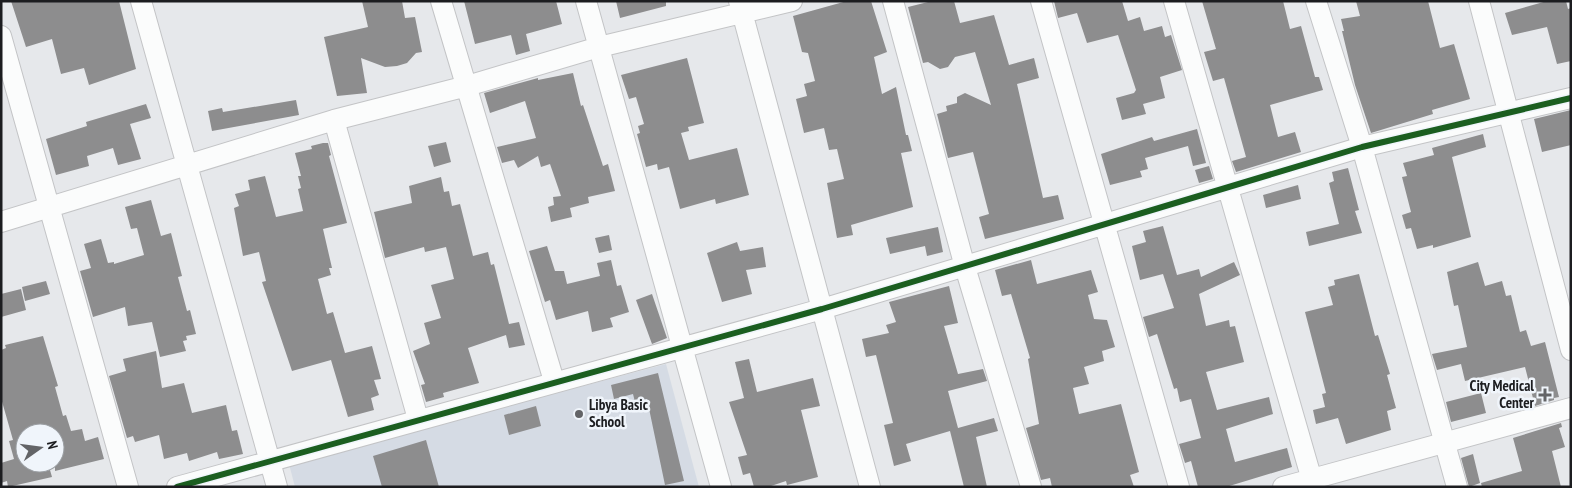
<svg xmlns="http://www.w3.org/2000/svg" width="1572" height="488" font-family="'PT Sans Narrow',sans-serif">
<style>
.built{fill:#d5dbe4}
.building{fill:#8d8d8e}
.lines{fill:none;stroke-linecap:round;stroke-linejoin:round}
.minor-casing{stroke:#c3c4c6;stroke-width:22}
.minor{stroke:#fbfcfc;stroke-width:20}
.cycleway-casing{stroke:#f0f5fb;stroke-width:9}
.cycleway{stroke:#1b5e20;stroke-width:6}
.poi-dot{fill:#636467;stroke:#f0f5fb;stroke-width:2}
.labels{text-anchor:middle;stroke-width:5;stroke-linejoin:round;paint-order:stroke}
.poi-label{font-size:15px;font-weight:bold;fill:#1c1d20;stroke:#f0f5fb;text-anchor:end}
</style>
<rect width="100%" height="100%" fill="#e6e8eb"/>
<path class="built" d="M666 364 699 487H295L289 464Z"/>
<path class="building" d="M11 1H119L136 69 89 85 84 68 61 74 52 39 26 47Z
M362 1H402L405 18 415 17 422 52 416 53 407 63 397 66 385 67 361 58 367 93 337 96 324 37 368 27Z
M464 1H556L562 24 526 34 530 51 516 55 511 35 475 44Z
M616 1H666V6L620 18Z
M847 1H871L887 52 874 57 882 94 896 87 906 135H908L912 151 901 153 913 207 851 225 853 235 837 238 827 183 844 179 837 149 829 150 824 128 804 133 796 99 807 96 804 84 815 81 808 53 802 52 793 16Z
M932 1H954L960 23 994 15 1009 65 1034 58 1039 78 1017 84 1043 198 1058 195 1064 219 985 239 979 217 989 214 973 152 948 158 937 114 947 111 946 106 957 103V97L965 93 991 105 975 52 955 57 948 67 940 69 928 62 923 63 908 7Z
M1054 1H1122L1128 21 1140 17 1144 31 1162 26 1165 37 1171 35 1182 70 1160 77 1165 98 1143 104 1146 114 1122 120 1116 98 1134 93 1136 90 1118 35 1087 43 1077 13 1058 18Z
M1202 1H1283L1290 29 1301 26 1315 77H1319L1323 90 1270 105 1278 137 1295 132 1301 152 1236 172 1232 161 1246 157 1224 78 1213 81 1208 65 1204 52 1216 49Z
M1356 1H1428L1440 48 1454 44 1470 99 1432 110 1433 114 1371 133 1355 85 1342 31H1344L1341 19 1360 16Z
M1547 1H1566L1568 9 1571 8V61L1557 64 1547 27 1512 35 1505 13Z
M687 58 704 123 688 127 689 131 681 133 689 160 737 148 749 195 716 204 715 199 680 209 669 167 658 170 657 164 646 167 637 134 640 133 638 126 644 124 636 97 629 99 621 75Z
M573 73 581 106 583 105 603 166 608 164 615 191 588 197 589 203 570 208 572 217 551 222 548 207 554 205 553 197 561 196 550 164 541 167 538 156 518 168 514 160 502 163 497 147 536 138 525 101 490 113 484 93 538 78V80Z
M296 100 299 115 212 131 208 111 222 108 223 112Z
M146 104 151 118 130 124 141 159 118 165 113 148 87 156 89 166 56 175 46 139 87 126 86 122Z
M1571 110V145L1542 152 1534 119Z
M1197 129 1206 163 1193 166 1188 146 1145 158 1148 169 1140 171 1142 177 1110 185 1101 154 1152 137 1154 141Z
M1483 134 1486 147 1452 157 1471 237 1433 248V245L1417 249 1411 228 1406 229 1402 215 1411 212 1402 177 1407 176 1403 163 1434 155 1432 148Z
M446 142 451 162 434 167 428 146Z
M323 143H328L331 155 329 156 347 223 323 229 332 268H329L331 275 318 279 327 314 333 312 345 353 372 346 381 379 374 380 379 395 371 398 374 410 348 417 331 360 292 371 262 282 266 281 259 252 243 256 234 208 239 206 235 194 250 190 248 180 265 176 276 217 303 211 298 189 301 188 298 176H301L295 153 312 149 311 146Z
M1209 166 1213 179 1199 183 1195 170Z
M1348 168 1359 210 1355 211 1362 233 1309 246 1306 232 1339 224 1329 183 1334 181 1332 172Z
M441 177 444 192 449 191 452 206 460 204 473 256 488 252 491 265 494 264 509 324 519 322 525 345 509 348 506 335 468 348 479 383 443 393 444 397 426 402 421 385 425 384 413 351 430 344 424 323 441 318 431 285 454 279 446 247 425 252 424 247 385 258 374 212 412 203 409 186Z
M1298 185 1301 199 1266 208 1263 195Z
M151 200 161 236 171 233 182 276 178 277 187 311 190 310 196 334 186 336 187 340 183 341 186 351 160 357 152 322 128 326 125 307 93 317 80 271 91 268 84 244 101 239 108 263 114 262V264L144 255 137 228 131 229 125 207Z
M1163 226 1177 275 1199 269 1201 277 1234 262 1240 275 1199 294 1206 326 1229 320 1230 327 1235 326 1244 362 1206 372 1217 410 1269 397 1273 414 1226 429 1235 462 1287 448 1292 467 1226 487H1198L1191 461 1185 463 1179 444 1201 438 1191 399 1180 402 1177 388 1174 389 1157 334 1149 337 1143 317 1174 308 1163 274 1140 280 1132 246 1146 242 1143 231Z
M938 227 943 252 927 256 925 246 890 254 886 238Z
M609 235 612 250 599 253 595 238Z
M737 242 740 251 763 247 766 267 746 270 752 294 722 302 707 253Z
M547 246 555 271H564L567 284 600 276 597 263 611 260 617 286 621 285 629 312 610 318 613 327 592 332 588 311 556 320 550 300 545 302 529 251Z
M1031 260 1037 284 1091 270 1098 292 1088 295 1094 319 1107 320 1115 347 1102 351 1104 361 1084 367 1089 384 1073 388 1079 414 1121 404 1139 472 1130 475 1134 487H1052L1050 478 1041 480 1026 428 1039 424 1028 359 1030 358 1011 294 1002 296 995 270Z
M1478 262 1485 286 1502 281 1506 296 1511 295 1520 332 1526 330 1531 346 1545 342 1559 397 1554 398V400L1535 406 1525 367 1465 381 1461 364 1437 370 1432 354 1467 347 1458 305 1454 306 1447 272Z
M1359 274 1375 336 1378 335 1390 374 1387 375 1396 408 1387 411 1391 430 1346 444 1338 418 1316 424 1313 410 1325 407 1322 394 1326 393 1305 312 1333 305 1328 287 1335 285 1334 280Z
M46 281 50 294 25 301 22 287Z
M949 286 958 323 944 326 958 374 983 369 987 381 948 391 958 428 994 418 998 431 976 437 987 487H964L950 431 906 444 911 461 894 466 884 425 893 423 876 355 866 357 862 339 889 333 886 325 896 322 889 302Z
M21 289 26 310 1 317V294Z
M652 294 667 338 652 344 636 300Z
M43 336 58 386 55 387 63 416 66 415 71 431 82 429 85 441 98 437 104 459 55 471V433H25V463H48L52 477 8 487 7 481 1 483V463L14 459 9 441 13 440 1 398V350L6 348 5 345Z
M156 351 162 388 184 383 192 413 226 405 232 431 237 430 243 454 219 459 217 452 189 461 187 453 164 459 159 435 135 442 133 436 127 438 109 376 126 371 123 359Z
M749 359 757 392 813 378 820 406 801 410 818 477 787 485 786 481 768 487H754L750 473 743 475 738 457 747 455 729 402 744 398 735 362Z
M658 373 684 481 665 485 647 399 635 402 633 394 614 399 611 385Z
M1481 393 1486 413 1451 422 1446 402Z
M536 406 541 426 509 435 504 415Z
M1561 423 1562 427 1559 428 1565 447 1552 451 1561 487H1482L1481 483 1522 471 1513 438Z
M426 440 439 487H382L373 456Z
M1473 454 1480 483 1469 487 1461 458Z"/>
<g class="lines">
<g class="minor-casing">
<path id="minor" d="M141 1 277 487
M441 1 554 381
M586 1 721 487
M739 1 870 487
M893 1 965 267 1031 487
M1041 1 1179 487
M1174 1 1314 487
M1316 1 1362 147 1457 487
M1479 1 1571 350
M1 36 128 487
M334 120 418 419
M1 222 334 120 467 86 599 47 792 1
M177 487 822 309 1362 147 1571 98
M1283 487 1571 408"/>
</g>
<use href="#minor" class="minor"/>
<g class="cycleway-casing">
<path id="cycleway" d="M177 487 822 309 1362 147 1571 98"/>
</g>
<use href="#cycleway" class="cycleway"/>
</g>
<g class="poi-dot">
<path d="M1542.5 387.5h5v5h5v5h-5v5h-5v-5h-5v-5h5z"/>
<circle cx="579" cy="414" r="5"/>
</g>
<g class="labels">
<g class="poi-label">
<text x="1534" y="391">City Medical<tspan x="1534" dy="17">Center</tspan></text>
<text x="589" y="410" text-anchor="start">Libya Basic<tspan x="589" dy="17">School</tspan></text>
</g>
</g>
<rect width="1572" height="488" fill="none" stroke="#1c1d20" stroke-width="5"/>
<g transform="translate(40 448) rotate(76)"><circle r="24" fill="#f0f5fb" stroke="#9b9fa3"/>
<path d="M0-4L9 19L0 12L-9 19Z" fill="#636467"/>
<text y="-8" font-size="14" font-weight="bold" text-anchor="middle" fill="#1c1d20">N</text>
</g>
</svg>
